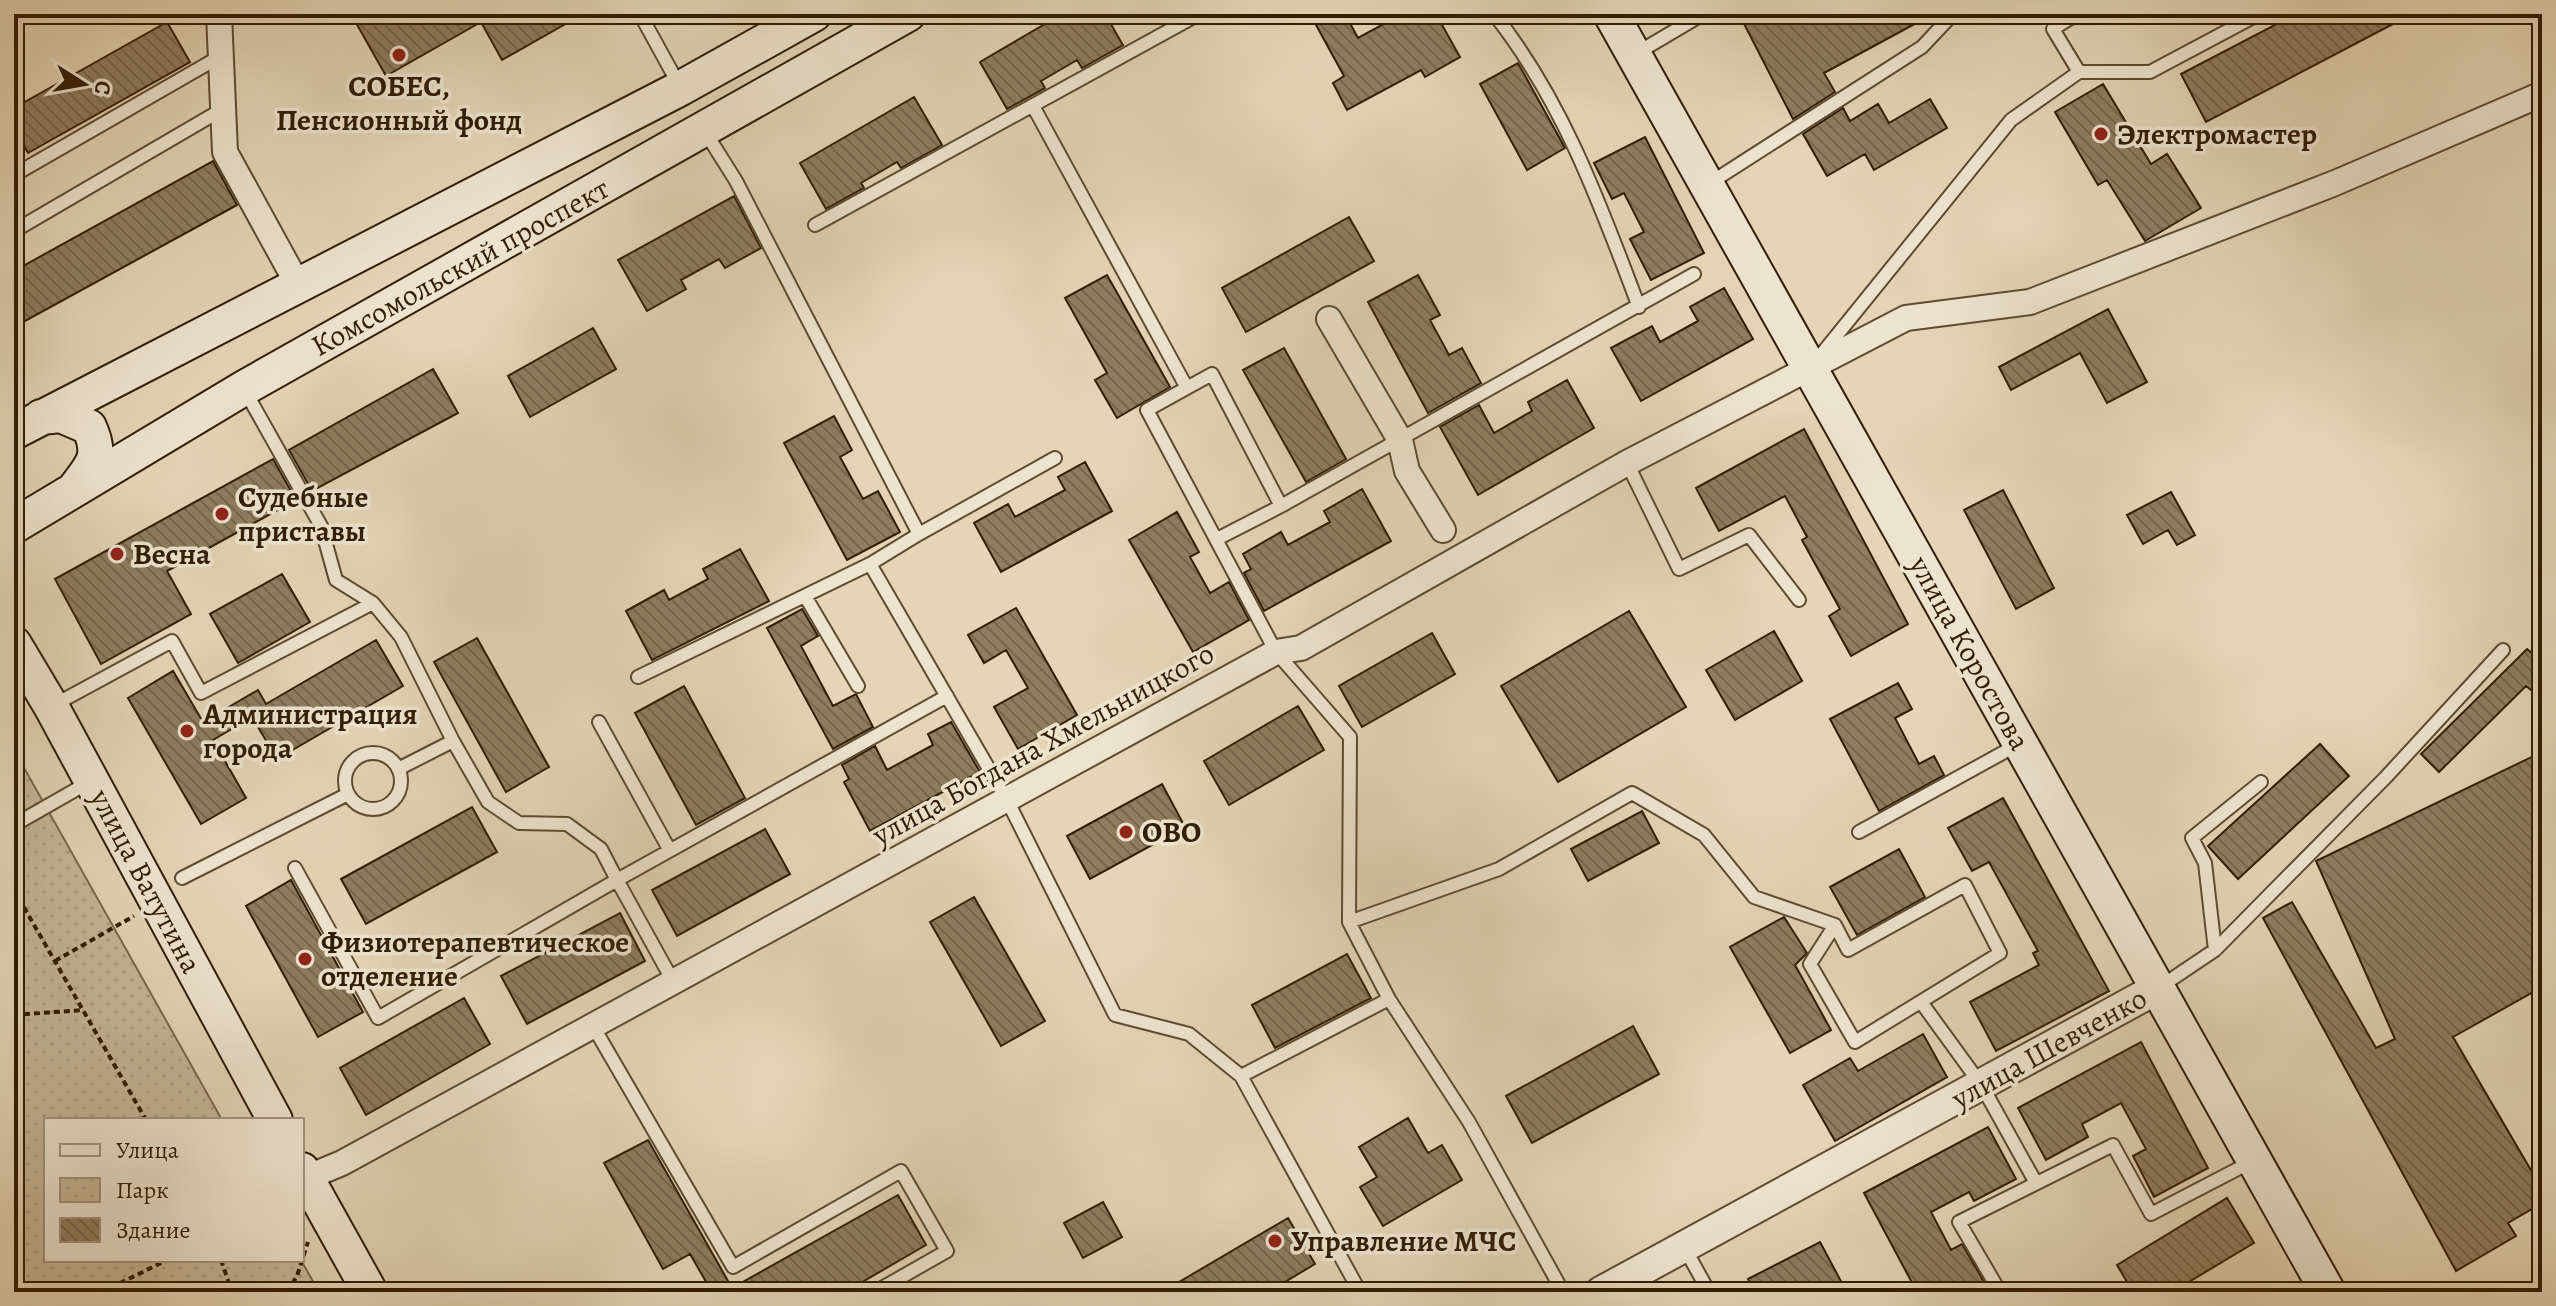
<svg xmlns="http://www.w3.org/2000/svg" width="2556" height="1306" font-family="Alegreya,serif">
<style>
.park{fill:url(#park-dots);stroke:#7b6a4e;stroke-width:2}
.building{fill:url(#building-back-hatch);stroke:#311d03;stroke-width:2}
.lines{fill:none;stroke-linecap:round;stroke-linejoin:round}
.service-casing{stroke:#5e4b30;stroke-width:16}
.minor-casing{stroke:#5e4b30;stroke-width:28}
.tertiary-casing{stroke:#5e4b30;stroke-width:34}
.secondary-casing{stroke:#311d03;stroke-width:38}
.path{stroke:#311d03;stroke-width:4;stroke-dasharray:6 4;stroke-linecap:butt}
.service{stroke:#ede4d0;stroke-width:12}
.minor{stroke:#ede4d0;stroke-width:24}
.tertiary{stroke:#ede4d0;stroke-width:30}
.secondary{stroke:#ede4d0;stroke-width:34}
.poi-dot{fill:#8f2418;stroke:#ede4d0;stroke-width:3}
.labels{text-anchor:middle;stroke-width:7;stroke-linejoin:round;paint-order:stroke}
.poi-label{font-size:30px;font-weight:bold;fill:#311d03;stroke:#ede4d0;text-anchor:start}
.street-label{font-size:30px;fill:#311d03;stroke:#ede4d0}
</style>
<defs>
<pattern id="park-dots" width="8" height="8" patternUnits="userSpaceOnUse" patternTransform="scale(2)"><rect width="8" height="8" fill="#c5b698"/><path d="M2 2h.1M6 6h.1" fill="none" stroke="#aa9c81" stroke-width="1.8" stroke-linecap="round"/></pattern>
<pattern id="building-back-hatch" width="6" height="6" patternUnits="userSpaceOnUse" patternTransform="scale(2)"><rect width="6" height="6" fill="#8e7d60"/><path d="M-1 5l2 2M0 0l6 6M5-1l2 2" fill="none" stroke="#75664d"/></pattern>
</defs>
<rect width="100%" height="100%" fill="#e3d5b6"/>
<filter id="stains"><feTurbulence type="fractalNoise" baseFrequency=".0025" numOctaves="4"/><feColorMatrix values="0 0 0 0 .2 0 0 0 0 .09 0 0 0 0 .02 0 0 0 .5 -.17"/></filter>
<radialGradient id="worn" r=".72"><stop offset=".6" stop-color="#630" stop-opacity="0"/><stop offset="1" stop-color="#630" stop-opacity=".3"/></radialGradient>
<path class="park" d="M14 750 222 1120H46V1260H301L319 1292H14Z"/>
<path class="building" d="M351 14H583L502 60 481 22 386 76Z
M1062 14H1105L1123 45 1082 68 1077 60 1041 81 1045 88 1007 109 980 62Z
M1310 14H1345L1358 38 1402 14H1436L1460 57 1425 77 1421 70 1347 110 1333 83 1344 76Z
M1739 14H1933L1824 73 1835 92 1793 119Z
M2296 14H2412L2206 122 2181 74Z
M167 22 190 62 28 153 14 129V108Z
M1518 63 1565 148 1527 170 1480 84Z
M2103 84 2151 164 2167 154 2201 208 2145 241 2107 180 2098 185 2055 112Z
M914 97 942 145 901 168 897 162 861 183 864 188 826 209 800 163Z
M1930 99 1947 128 1874 170 1865 154 1827 176 1803 134 1843 108 1850 121 1878 104 1889 123Z
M1645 137 1704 253 1651 280 1630 239 1644 232 1624 193 1612 199 1594 163Z
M213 161 237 205 14 327V271Z
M734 196 761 248 725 268 719 259 681 280 686 289 647 311 618 260Z
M1349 217 1374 261 1246 332 1222 288Z
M1107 275 1170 387 1117 418 1095 380 1107 373 1065 298Z
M1418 275 1440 315 1430 320 1449 355 1462 348 1481 383 1428 413 1368 302Z
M1724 288 1753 339 1641 401 1611 348 1652 326 1660 342 1698 321 1690 307Z
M2108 309 2147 382 2107 403 2080 353 2011 390 1999 367Z
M593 328 616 369 530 417 508 376Z
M1284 348 1346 459 1306 482 1243 370Z
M433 369 458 413 312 491 289 450Z
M1567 380 1594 428 1478 495 1440 427 1479 405 1494 433 1532 411 1528 402Z
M834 416 852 450 840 457 863 499 878 491 900 532 847 560 784 443Z
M1804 429 1908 624 1851 656 1829 616 1840 609 1802 540 1807 537 1785 496 1719 531 1696 488Z
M273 459 296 500 167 571 191 614 101 664 55 579Z
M1085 462 1112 511 1001 572 974 523 1008 504 1015 517 1065 490 1058 477Z
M1362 489 1391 541 1264 611 1244 573 1251 569 1243 554 1281 532 1288 545 1330 522 1324 511Z
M2003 490 2054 588 2016 609 1964 510Z
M2171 492 2195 535 2177 545 2168 530 2143 544 2127 515Z
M1177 512 1199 552 1190 557 1210 593 1229 582 1249 620 1193 652 1129 540Z
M740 549 769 601 652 660 626 611 664 590 669 600 708 579 703 569Z
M282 574 310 622 238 663 210 614Z
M1016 608 1077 715 1018 749 994 707 1028 688 1006 650 984 663 968 635Z
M802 609 818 636 801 646 833 706 856 694 873 727 833 749 767 628Z
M1629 611 1686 707 1558 782 1501 686Z
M1774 631 1802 681 1735 720 1706 670Z
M1432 633 1455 674 1362 727 1339 686Z
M477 638 549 767 506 792 434 662Z
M376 640 403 686 277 759 252 717 213 740 246 798 201 824 128 698 173 671 203 722 258 690 266 704Z
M2527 649 2542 661V699L2526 686 2439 772 2421 754Z
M1898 683 1912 709 1895 718 1919 764 1934 756 1944 775 1879 811 1830 719Z
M684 686 745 798 696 825 635 713Z
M1298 706 1324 750 1229 805 1204 761Z
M951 722 980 772 870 831 844 782 849 779 842 765 875 746 887 770 933 745 928 734Z
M2320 744 2349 776 2238 879 2208 846Z
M2542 752V987L2453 1037 2542 1189V1203L2508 1223 2516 1236 2456 1271 2263 918 2292 902 2376 1048 2395 1039 2316 861Z
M1162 784 1185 827 1090 879 1067 836Z
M2003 798 2109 991 1996 1051 1970 1002 2039 965 2033 953 2038 951 1989 862 1972 871 1948 828Z
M472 807 497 852 366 924 341 879Z
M1642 811 1659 843 1588 881 1571 849Z
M765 829 790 874 677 936 652 890Z
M1899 849 1925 897 1857 935 1830 887Z
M291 880 363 1012 318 1037 246 906Z
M974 897 1045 1021 1001 1046 930 922Z
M620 913 645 961 527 1024 501 976Z
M1784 917 1807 953 1795 965 1831 1030 1790 1053 1730 947Z
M1347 954 1371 998 1275 1048 1252 1005Z
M464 998 490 1044 366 1115 340 1068Z
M1633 1026 1659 1074 1532 1143 1506 1096Z
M1923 1034 1947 1077 1835 1141 1803 1085 1850 1058 1858 1071Z
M2141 1042 2208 1168 2154 1197 2133 1156 2146 1149 2121 1103 2082 1124 2088 1137 2046 1160 2018 1108Z
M1408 1118 1428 1153 1442 1145 1462 1180 1383 1226 1360 1187 1377 1177 1359 1147Z
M1988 1127 2016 1179 1974 1201 1969 1192 1931 1212 1951 1250 1962 1244 1990 1292H1917L1864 1193Z
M648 1140 732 1288 898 1195 926 1245 845 1292H712L690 1254 663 1269 604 1163Z
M2227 1198 2254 1243 2172 1292H2133L2117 1265Z
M1103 1202 1122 1237 1083 1258 1064 1223Z
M1288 1218 1315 1264 1268 1292H1162Z
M1820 1242 1843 1285 1830 1292H1755L1748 1279Z"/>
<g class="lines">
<g class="service-casing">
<path id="service" d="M640 14 679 85
M1494 14C1563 101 1600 204 1639 307
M1637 53 1703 14
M2079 72H2150L2259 14
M1033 106 1187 388
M704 130 736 181 919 534 870 564 1007 800 1115 1015 1189 1034 1241 1076 1360 1292
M14 175 221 56
M1710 183 1922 47 1953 14
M815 225 1199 14
M14 231 223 109
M1820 356 2011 120 2079 72 2053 29 2077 14
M244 389 321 526 336 580 373 603
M1627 463 1679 569 1749 535 1799 600
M919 534 1055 458
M1217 539 1281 506
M805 596 858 686
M638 677 870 564
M54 705 172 641 201 693 373 603 401 637 453 741 488 802 519 823 567 824 601 849 617 880 947 696
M599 722 669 849
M345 781a28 28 0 1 1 56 0a28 28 0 1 1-56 0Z
M398 769 453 741
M14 825 91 781
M1859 832 2017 745
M295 868 378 1018 617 880 674 983
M182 878 348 794
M1349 922 1499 869 1632 793 1704 835 1754 897 1835 925 1848 950 1965 885 2000 953 1855 1042 1810 964 1835 925
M2215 950 2205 863 2192 838 2261 782
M2160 987 2215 950 2386 777 2503 650
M1921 1002 1982 1086 2036 1183
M593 1026 733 1267 901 1171 947 1251 875 1292
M1241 1076 1389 999
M1684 1247 1709 1292
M1563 1292 1469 1122 1389 999 1349 922 1350 737 1276 652 1147 410 1212 374 1281 506 1694 274
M2000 1292 1959 1222 2113 1145 2151 1214 2251 1162"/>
</g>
<g class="minor-casing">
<path id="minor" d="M219 14 225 152 297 283
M1329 319 1400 440 1407 471 1443 530
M306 1178 342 1163 1276 652 1301 648 1627 463 1906 318 2030 302 2335 183 2542 94"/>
</g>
<g class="tertiary-casing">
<path id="tertiary" d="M1601 1292 2158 988"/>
</g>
<g class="secondary-casing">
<path id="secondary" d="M1611 14 2328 1292
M41 417 61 415 89 427C102 455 94 464 76 487
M14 432 681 88 814 14
M14 526 244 388 908 14
M14 644 51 706 275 1120
M302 1170 370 1292"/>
</g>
<path class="path" d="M14 890 146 1120
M55 961 134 916
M14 1015 83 1010
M221 1260 232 1292
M102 1292 167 1260
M287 1292 297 1276 308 1242"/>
<use href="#service" class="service"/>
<use href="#minor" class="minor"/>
<use href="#tertiary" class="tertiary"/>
<use href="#secondary" class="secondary"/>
</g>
<g class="poi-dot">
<circle cx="399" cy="55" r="8"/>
<circle cx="2101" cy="134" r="8"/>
<circle cx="222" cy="514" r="8"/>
<circle cx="117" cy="554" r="8"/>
<circle cx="187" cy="731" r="8"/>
<circle cx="1126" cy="832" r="8"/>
<circle cx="305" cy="959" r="8"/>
<circle cx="1275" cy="1241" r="8"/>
</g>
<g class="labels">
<g class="poi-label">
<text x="399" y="96" text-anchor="middle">СОБЕС,<tspan x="399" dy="34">Пенсионный фонд</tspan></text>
<text x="2117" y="144">Электромастер</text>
<text x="238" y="507">Судебные<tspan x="238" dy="34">приставы</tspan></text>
<text x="133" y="564">Весна</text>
<text x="203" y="724">Администрация<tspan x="203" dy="34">города</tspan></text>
<text x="1142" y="842">ОВО</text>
<text x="321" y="952">Физиотерапевтическое<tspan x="321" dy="34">отделение</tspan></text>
<text x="1291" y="1251">Управление МЧС</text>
</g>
<g class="street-label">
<text transform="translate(460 267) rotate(-29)" y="10">Комсомольский проспект</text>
<text transform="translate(1970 653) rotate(61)" y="10">улица Коростова</text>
<text transform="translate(1043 744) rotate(-29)" y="10">улица Богдана Хмельницкого</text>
<text transform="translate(146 881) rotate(62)" y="10">улица Ватутина</text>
<text transform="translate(2049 1048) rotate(-29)" y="10">улица Шевченко</text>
</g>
</g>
<rect width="2556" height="1306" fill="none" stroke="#e3d5b6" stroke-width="48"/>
<rect x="16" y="16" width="2524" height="1274" fill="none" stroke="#311d03" stroke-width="4"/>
<rect x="24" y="24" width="2508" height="1258" fill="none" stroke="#311d03" stroke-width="2"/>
<rect x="44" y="1118" width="260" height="144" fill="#ede4d0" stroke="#a2947e" stroke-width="2"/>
<rect x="60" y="1144" width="40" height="12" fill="#ede4d0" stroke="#a2947e" stroke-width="2"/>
<text x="116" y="1158" font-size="24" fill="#311d03">Улица</text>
<rect x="60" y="1178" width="40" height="24" fill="url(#park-dots)" stroke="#a2947e" stroke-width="2"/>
<text x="116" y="1198" font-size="24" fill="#311d03">Парк</text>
<rect x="60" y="1218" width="40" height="24" fill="url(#building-back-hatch)" stroke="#a2947e" stroke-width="2"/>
<text x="116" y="1238" font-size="24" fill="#311d03">Здание</text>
<g transform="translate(84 84) rotate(101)" stroke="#ede4d0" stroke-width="6" paint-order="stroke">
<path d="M0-6L14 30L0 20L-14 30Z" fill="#311d03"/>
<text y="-12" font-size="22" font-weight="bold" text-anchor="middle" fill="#311d03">С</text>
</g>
<rect width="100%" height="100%" filter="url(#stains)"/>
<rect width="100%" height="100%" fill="url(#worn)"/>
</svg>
